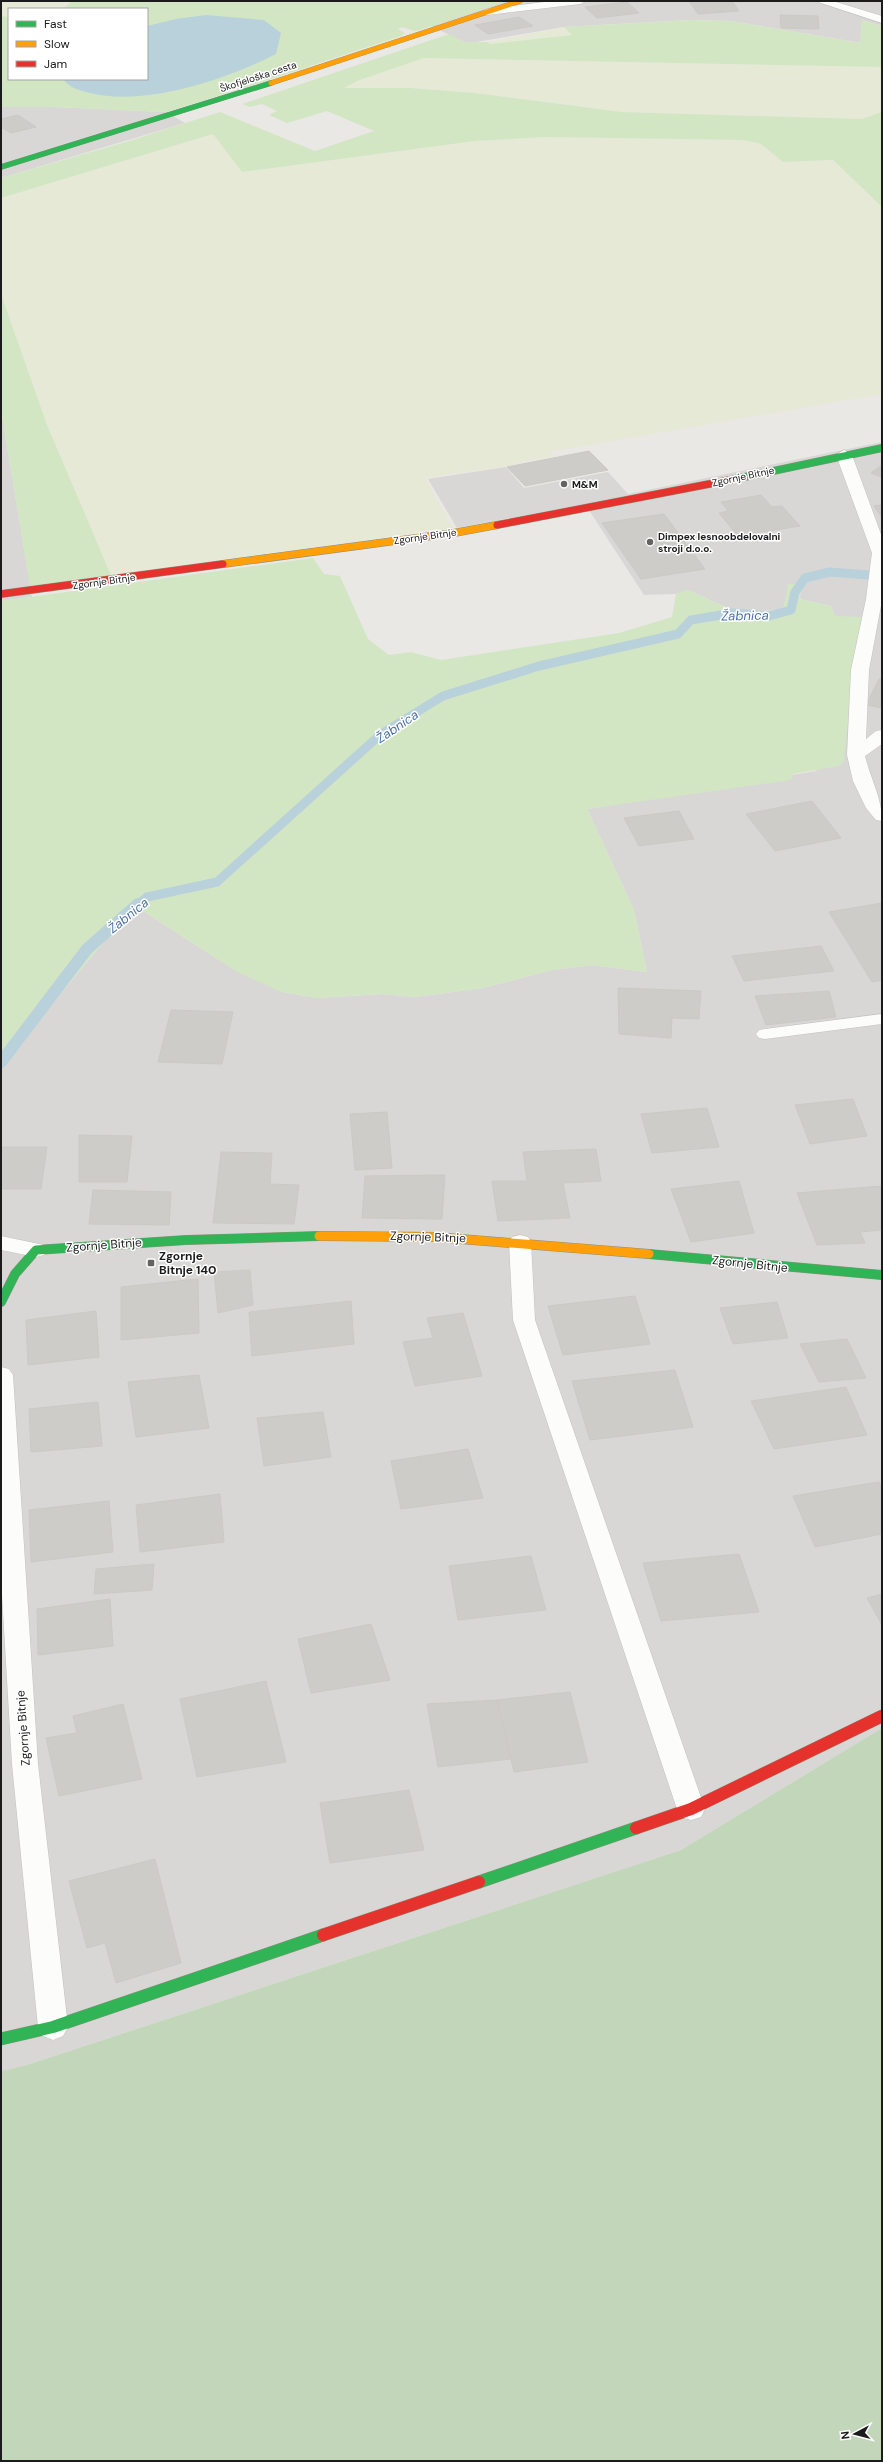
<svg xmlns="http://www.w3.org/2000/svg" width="883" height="2462" font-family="'DM Sans',sans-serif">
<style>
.residential{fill:#d8d7d5}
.farmland{fill:#e7e9d7}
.grass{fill:#d3e6c4}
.forest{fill:#c2d7ba}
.water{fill:#b8d1db}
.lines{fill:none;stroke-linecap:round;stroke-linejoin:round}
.stream-far1{stroke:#b8d1db;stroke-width:9}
.stream{stroke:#b8d1db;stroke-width:12}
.building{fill:#ceccc9;stroke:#ccc9c5}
.lane-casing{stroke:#c2c2c0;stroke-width:1}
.street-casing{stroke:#c2c2c0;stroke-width:1}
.fast-far3-casing{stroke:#8e917d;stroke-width:5.5}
.fast-far2-casing{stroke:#8e917d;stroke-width:8}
.fast-far1-casing{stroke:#8e917d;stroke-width:10}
.fast-casing{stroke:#8e917d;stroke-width:13}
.slow-far2-casing{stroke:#8e917d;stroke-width:5.5}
.slow-far1-casing{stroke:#8e917d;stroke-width:8}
.slow-casing{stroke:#8e917d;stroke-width:10}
.jam-far1-casing{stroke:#8e917d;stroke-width:8}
.jam-casing{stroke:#8e917d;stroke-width:13}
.lane{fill:#fcfcfb;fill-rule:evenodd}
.street{fill:#fcfcfb;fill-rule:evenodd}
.fast-far3{stroke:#30b455;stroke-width:5}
.fast-far2{stroke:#30b455;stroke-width:7}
.fast-far1{stroke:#30b455;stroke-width:9}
.fast{stroke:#30b455;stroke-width:12}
.slow-far2{stroke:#ff9f0a;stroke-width:5}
.slow-far1{stroke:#ff9f0a;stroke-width:7}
.slow{stroke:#ff9f0a;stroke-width:9}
.jam-far1{stroke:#e5322d;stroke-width:7}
.jam{stroke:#e5322d;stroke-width:12}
.poi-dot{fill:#636361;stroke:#fff;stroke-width:1.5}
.labels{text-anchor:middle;stroke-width:3;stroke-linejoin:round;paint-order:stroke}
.far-street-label{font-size:10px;fill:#1b1b1b;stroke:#fff}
.far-poi-label{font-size:10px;font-weight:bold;fill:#1b1b1b;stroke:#fff;text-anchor:start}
.street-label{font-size:12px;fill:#1b1b1b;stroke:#fff}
.poi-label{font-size:12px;font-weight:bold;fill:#1b1b1b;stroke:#fff;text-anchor:start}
.water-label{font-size:13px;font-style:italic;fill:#4e72a3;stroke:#fff}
</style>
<rect width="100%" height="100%" fill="#e9e8e4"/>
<path class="residential" d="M506 1H882V26L862 20 861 43 731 21 690 20 564 27 476 42H464L431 26Z
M1 107H54L166 112 185 123 1 178Z
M1 410 32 597 1 601Z
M882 442V1728L681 1850 27 2065 1 2071V1065L107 938 115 935 139 908 197 946 282 992 317 998 383 994 415 997 483 988 552 970 592 965 647 972 634 910 587 809 816 771 835 616 831 606 800 599 801 584H789L783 610 737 612 688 590 676 594 644 595 585 504 457 528 428 479 506 467 524 488 608 472 628 494Z"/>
<path class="farmland" d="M1 1H72L73 2 63 9H9V17L1 16Z
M563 27 573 35 490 44 488 42Z
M424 58 882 67V112L862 119 622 112 475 93 411 88H343L357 81Z
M213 134 242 172 475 141 546 137 744 140 761 144 783 162 833 160 882 207V394L550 452 554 456 514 463 515 465 425 478 453 528 111 575 47 425 1 294V198Z"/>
<path class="grass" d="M72 1H506L420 30 414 31 402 27 398 29 405 33 401 36 244 88 237 87 225 90 228 93 166 112 54 107H1V16L9 17V79H147V9H63Z
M690 20 731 21 860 43 862 20 882 26V67L424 58 357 81 344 88H411L475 93 622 112 862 119 882 112V207L833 160 783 162 761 144 744 140 546 137 475 141 242 172 213 134 1 198V178L129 141 220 112 315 151 374 131 327 111 287 123 269 115 277 111 262 104 250 107 242 104 449 34 464 42H488L490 44 572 35 564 27Z
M1 294 47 425 111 575 30 586 1 410Z
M313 558 324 574 340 576 368 639 389 655 411 652 441 660 619 633 672 617 676 594 688 590 737 612 783 610 788 584H801L800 599 831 606 835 616 861 617 853 668 844 761 839 766 793 774 791 780 587 809 634 910 647 972 592 965 552 970 483 988 415 997 383 994 317 998 282 992 237 972 139 908 115 935 107 938 1 1065V601Z"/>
<path class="forest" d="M882 1728V2461H1V2071L27 2065 681 1850Z"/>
<path class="water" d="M206 15 264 20 281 33 276 54C225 80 142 108 86 92 76 89 70 88 63 79H147V26L176 19Z"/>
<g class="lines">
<path class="stream-far1" d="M137 905 147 897 217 882 381 734 443 696 539 666 678 634 691 620 733 613 769 616 791 610 795 592 805 578 830 572 882 576"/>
<path class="stream" d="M1 1062 87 949 138 904"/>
</g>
<path class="building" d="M689 1H732L739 11 698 14Z
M627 2 639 13 597 18 585 7Z
M780 15 818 16 819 29 781 28Z
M519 17 533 26 488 34 475 25Z
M18 115 36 127 11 133 1 127V119Z
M589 451 608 470 525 486 507 467Z
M882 465V477L871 473Z
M761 495 772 507 782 506 800 526 738 536 719 513 728 511 721 502Z
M882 505V518L874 506Z
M664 514 705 569 641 579 602 523Z
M879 679H882V708L866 705Z
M812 801 841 838 775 851 746 814Z
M679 811 694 839 639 846 624 818Z
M882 903V980L872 982 829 912Z
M821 946 834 971 744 981 732 956Z
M618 988 701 991 699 1019 672 1018 671 1038 619 1034Z
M829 991 836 1017 766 1025 755 996Z
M171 1010 233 1012 222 1064 158 1062Z
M853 1099 867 1136 810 1144 795 1105Z
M707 1108 719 1147 652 1153 641 1114Z
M387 1112 392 1168 355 1170 350 1114Z
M79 1135 132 1136 127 1182H79Z
M1 1147H47L41 1189H1Z
M596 1149 601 1181 563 1183 570 1218 498 1221 492 1181H527L523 1152Z
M221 1152 272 1153 270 1184 299 1185 294 1224 213 1223Z
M445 1175 442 1219 362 1218 365 1176Z
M739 1181 754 1233 691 1242 671 1189Z
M882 1186V1230L860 1232 865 1243 817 1245 797 1193Z
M93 1190 171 1192 169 1225 89 1224Z
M250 1270 253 1305 218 1313 214 1272Z
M198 1279 199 1333 121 1340V1287Z
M635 1296 650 1344 563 1355 548 1306Z
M351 1301 354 1344 252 1356 249 1312Z
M777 1302 788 1338 733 1344 720 1308Z
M96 1311 99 1357 28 1365 26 1320Z
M463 1313 482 1376 415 1386 403 1342 433 1338 427 1318Z
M847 1339 866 1378 819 1382 800 1344Z
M675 1370 693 1427 590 1440 572 1381Z
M199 1375 209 1428 136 1437 128 1382Z
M846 1387 867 1435 774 1449 751 1401Z
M98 1402 102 1446 31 1452 29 1409Z
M323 1412 331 1457 264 1466 257 1418Z
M468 1449 483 1498 401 1509 391 1461Z
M879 1482 882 1489V1534L815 1547 793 1496Z
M220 1494 224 1542 140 1552 136 1505Z
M109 1501 113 1552 31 1562 29 1510Z
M739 1554 759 1612 661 1621 643 1563Z
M531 1556 546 1610 458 1620 449 1566Z
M154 1564 152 1590 94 1594 96 1569Z
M882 1594V1625L867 1598Z
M110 1599 113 1646 38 1655 37 1609Z
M371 1624 390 1680 311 1693 298 1639Z
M266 1681 286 1762 197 1777 180 1699Z
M570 1692 588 1762 514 1772 497 1700Z
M497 1700 511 1759 438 1767 427 1704Z
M123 1704 142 1779 59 1796 46 1738 77 1733 73 1716Z
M409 1790 424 1850 330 1863 320 1803Z
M155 1859 181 1963 116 1983 105 1943 87 1948 69 1881Z"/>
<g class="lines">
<g class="lane-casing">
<path id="lane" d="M882 1014V1024L765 1039 759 1038 756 1034 759 1030 765 1029Z"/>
</g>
<g class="street-casing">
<path id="street" d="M552 1H586L580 4 487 15 481 12 487 9Z
M815 1H833L882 16V23Z
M844 450 852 455 882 537V600L869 670 866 739 876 731 882 730V744L865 756C871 780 882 798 882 821L876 820 866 808 853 781 847 755 851 670 866 599 872 553 836 455Z
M520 1235 528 1237 531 1242 535 1320 705 1809 701 1817 691 1820 681 1817 677 1809 513 1320 509 1242 512 1237Z
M1 1236 44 1245 47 1250 44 1255 36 1257 1 1250Z
M1 1367 9 1369 13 1375 38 1764 68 2027 63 2036 53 2040 43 2036 38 2027 12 1764 1 1578Z"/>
</g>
<g class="fast-far3-casing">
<path id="fast-far3" d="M1 167 271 83"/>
</g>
<g class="fast-far2-casing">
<path id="fast-far2" d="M735 479 882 448"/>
</g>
<g class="fast-far1-casing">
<path id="fast-far1" d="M649 1254 882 1275
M1 1302 15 1274 36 1250 186 1240 319 1236"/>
</g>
<g class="fast-casing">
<path id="fast" d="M479 1882 636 1828
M1 2039 53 2027 323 1935"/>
</g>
<g class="slow-far2-casing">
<path id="slow-far2" d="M271 83 520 1"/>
</g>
<g class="slow-far1-casing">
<path id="slow-far1" d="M223 564 454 533 497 525"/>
</g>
<g class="slow-casing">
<path id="slow" d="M319 1236 436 1237 649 1254"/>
</g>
<g class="jam-far1-casing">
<path id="jam-far1" d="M497 525 735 479
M1 594 223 564"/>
</g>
<g class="jam-casing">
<path id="jam" d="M636 1828 691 1809 882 1716
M323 1935 479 1882"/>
</g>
<use href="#lane" class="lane"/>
<use href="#street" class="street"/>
<use href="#fast-far3" class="fast-far3"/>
<use href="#fast-far2" class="fast-far2"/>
<use href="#fast-far1" class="fast-far1"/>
<use href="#fast" class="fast"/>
<use href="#slow-far2" class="slow-far2"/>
<use href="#slow-far1" class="slow-far1"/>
<use href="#slow" class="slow"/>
<use href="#jam-far1" class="jam-far1"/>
<use href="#jam" class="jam"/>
</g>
<g class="poi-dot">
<circle cx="564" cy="484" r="4"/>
<circle cx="650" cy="542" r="4"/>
<rect x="147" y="1259" width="8" height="8" rx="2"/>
</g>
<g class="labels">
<g class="far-street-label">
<text transform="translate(258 76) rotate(-18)" y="4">Škofjeloška cesta</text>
<text transform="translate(743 476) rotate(-12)" y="4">Zgornje Bitnje</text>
<text transform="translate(425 536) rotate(-8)" y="4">Zgornje Bitnje</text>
<text transform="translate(104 581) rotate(-8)" y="4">Zgornje Bitnje</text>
</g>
<g class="far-poi-label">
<text x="572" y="488">M&amp;M</text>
<text x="658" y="540">Dimpex lesnoobdelovalni<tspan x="658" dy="12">stroji d.o.o.</tspan></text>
</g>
<g class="street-label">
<text transform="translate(428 1237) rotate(2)" y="4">Zgornje Bitnje</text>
<text transform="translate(104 1245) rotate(-4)" y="4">Zgornje Bitnje</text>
<text transform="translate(750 1264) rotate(6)" y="4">Zgornje Bitnje</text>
<text transform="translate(23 1728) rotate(-94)" y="4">Zgornje Bitnje</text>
</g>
<g class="poi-label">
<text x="159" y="1260">Zgornje<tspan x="159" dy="14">Bitnje 140</tspan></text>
</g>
<g class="water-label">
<text transform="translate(745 615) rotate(-1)" y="5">Žabnica</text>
<text transform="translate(397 726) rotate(-34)" y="5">Žabnica</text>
<text transform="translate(128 915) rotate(-39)" y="5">Žabnica</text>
</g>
</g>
<rect width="883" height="2462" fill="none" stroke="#1b1b1b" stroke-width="4"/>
<rect x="8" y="8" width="140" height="72" fill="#ffffff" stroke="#a4a4a4"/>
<rect x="16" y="21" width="20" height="6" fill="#30b455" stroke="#a4a4a4"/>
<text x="44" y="28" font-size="12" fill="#1b1b1b">Fast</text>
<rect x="16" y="41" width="20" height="6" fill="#ff9f0a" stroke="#a4a4a4"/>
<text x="44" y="48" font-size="12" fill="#1b1b1b">Slow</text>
<rect x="16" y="61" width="20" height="6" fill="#e5322d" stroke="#a4a4a4"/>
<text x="44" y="68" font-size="12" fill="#1b1b1b">Jam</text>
<g transform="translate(855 2434) rotate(263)" stroke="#ffffff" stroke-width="3" paint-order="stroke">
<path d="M0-3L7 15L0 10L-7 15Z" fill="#1b1b1b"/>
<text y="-6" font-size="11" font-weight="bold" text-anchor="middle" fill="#1b1b1b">N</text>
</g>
</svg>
